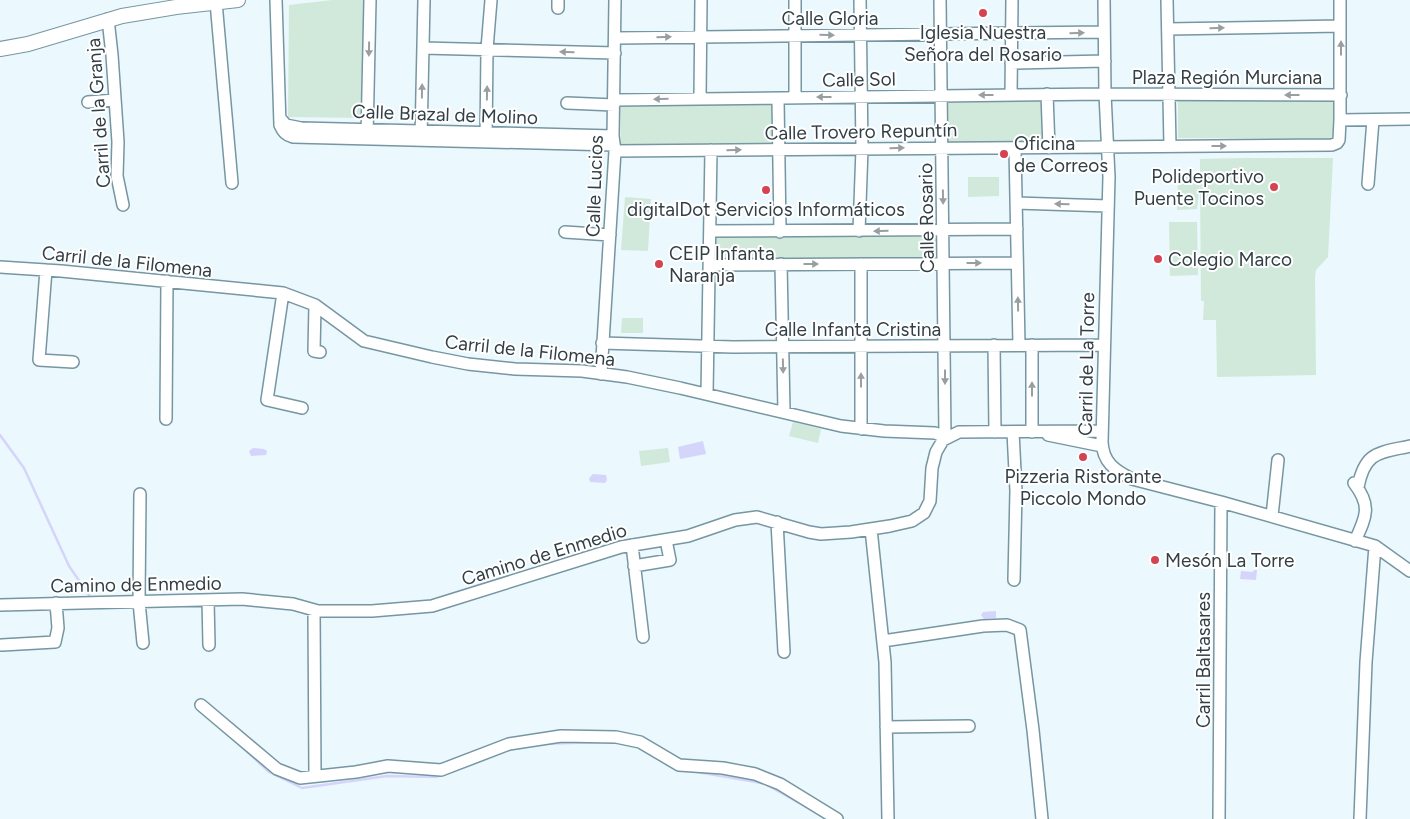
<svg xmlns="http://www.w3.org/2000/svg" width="1410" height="819" font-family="Figtree,sans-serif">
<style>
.green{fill:#d1e9db}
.water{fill:#d5d5fb}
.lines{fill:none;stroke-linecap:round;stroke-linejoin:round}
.stream{stroke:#d5d5fb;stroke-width:2.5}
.minor-casing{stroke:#7696a2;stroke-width:14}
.major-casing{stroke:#7696a2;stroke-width:16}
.minor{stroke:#fff;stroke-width:11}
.major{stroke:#fff;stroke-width:14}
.oneway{fill:#989fa2}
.poi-dot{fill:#d34351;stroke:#fff;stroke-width:2}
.labels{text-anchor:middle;stroke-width:4;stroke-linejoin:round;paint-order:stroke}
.street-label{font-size:19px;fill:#323f45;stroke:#fff}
.poi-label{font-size:19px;fill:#323f45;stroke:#fff;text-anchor:start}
</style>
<rect width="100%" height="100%" fill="#ebf8fd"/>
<path class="green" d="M332 0H365L360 118 288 117 289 5Z
M1039 101 1043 103V140L1041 141 947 143 946 104 948 103Z
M1178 101H1333V139L1178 138Z
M776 104 777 146H621L620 106Z
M1241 158H1333L1328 257 1316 270 1315 277 1316 375 1217 377 1216 320H1203L1204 301H1201L1200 185 1197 209 1177 210 1178 174H1200V159Z
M968 177H999V196L968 197Z
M625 197 651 199 648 251 621 250Z
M1169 222H1197L1198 275 1170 276Z
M939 234V259L713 260 714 237Z
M622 318H643V333H621Z
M793 422 821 429 818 443 789 436Z
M668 448 670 462 641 466 639 451Z"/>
<path class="water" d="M703 441 706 454 680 459 678 447Z
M253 448 264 449 267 451 266 455 251 456 249 451Z
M593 474 606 475 607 480 605 483 590 482 589 478Z
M1254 570H1257L1256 580 1240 579 1241 571 1253 572Z
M996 611V618L984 619 981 615 983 612Z"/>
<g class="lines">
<path class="stream" d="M0 435 24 468 69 566 91 598
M543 744 600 742
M240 745 269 772 302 788 387 776 436 777 443 774
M691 771 762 783
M767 785 817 813"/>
<g class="minor-casing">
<path id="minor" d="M276 0 280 125C283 132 286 135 293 137L614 145
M795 0V98
M940 0 945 436
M1104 0 1105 94 1109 177 1102 442C1103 462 1114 470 1132 479L1221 502 1375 546 1410 571
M1167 0 1170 146
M216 2 232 183
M558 8V0
M108 19 112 55 118 142 117 176 123 205
M1168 29 1340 26
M616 38 1104 32
M423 48 615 53
M1011 63 1105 61
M1047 94 1049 148
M1011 95 1012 0
M700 98 701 0
M778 99 780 232
M614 100 1105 94 1341 95
M88 102 115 100
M567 103 614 105
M280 118 286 125 301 128 613 136
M1340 120 1410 119
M367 136 370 0
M421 138 424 0
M486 140 487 49 491 0
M1015 148 1019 345
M615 151 1332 145 1337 143 1339 140 1340 120V0
M1368 184 1373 120
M1016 203 1108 206
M710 231 1017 229
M859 231 862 149 860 0
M565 232 610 235
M781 264 784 411
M710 265 1017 263
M0 267 61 271 283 293 315 305 364 341 432 357 468 364 515 369 582 371 627 377 680 388 841 426 884 431 935 433 946 437
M46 270 39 360 73 362
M283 293 267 400 302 408
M315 305 314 351 320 352
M602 343 733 347 1103 345
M994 345 995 432
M601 374 615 151 613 136 615 0
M707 394 711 150
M166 419 167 281
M861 429V264
M1013 432 1016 491 1014 580
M1032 432V345
M1048 435 1102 446
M1354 483C1372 506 1366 517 1355 541
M1358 487C1365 451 1379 453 1410 446
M140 494 139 602 143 643
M1272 516 1278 460
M777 522 784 652
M871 529 885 662 888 819
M632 545 643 637
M634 566 670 560 666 540
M208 600 209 645
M0 605 242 599 293 604 318 611H372L432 606 621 547 688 536 735 520 757 517 809 532 821 534 851 532 890 526 912 521 924 513 930 501 932 468 936 452 943 440 959 432 1102 431
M314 610 315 776
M883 641 983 626 1007 625 1020 630 1033 730 1042 819
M2 645 55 642 58 628 56 603
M201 705 277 769 300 778 356 772 388 766 441 770 509 744 561 736 616 737 640 742 679 765 723 768 755 774 780 784 837 819
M886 727 969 726
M1219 819 1221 502
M1360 819 1366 662 1375 546"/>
</g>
<g class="major-casing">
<path id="major" d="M0 49 28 44 122 16 176 7 238 0"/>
</g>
<use href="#minor" class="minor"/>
<use href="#major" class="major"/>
</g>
<defs><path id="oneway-solid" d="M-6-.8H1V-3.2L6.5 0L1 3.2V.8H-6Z" transform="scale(1.25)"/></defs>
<g class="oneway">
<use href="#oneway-solid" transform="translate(1217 28) rotate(-1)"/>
<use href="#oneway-solid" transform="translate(1077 33) rotate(-1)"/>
<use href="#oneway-solid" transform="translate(827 35) rotate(1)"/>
<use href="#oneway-solid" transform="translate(664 37) rotate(-1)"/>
<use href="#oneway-solid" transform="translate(1341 48) rotate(-90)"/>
<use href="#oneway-solid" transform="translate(369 49) rotate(91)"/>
<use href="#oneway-solid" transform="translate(567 52) rotate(-178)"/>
<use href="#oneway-solid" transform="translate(422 91) rotate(-89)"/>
<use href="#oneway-solid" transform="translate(487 93) rotate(-89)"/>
<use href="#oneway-solid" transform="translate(986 95) rotate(180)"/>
<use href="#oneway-solid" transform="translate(1292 95) rotate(-180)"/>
<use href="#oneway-solid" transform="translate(824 97) rotate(180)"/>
<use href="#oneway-solid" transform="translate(661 99) rotate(179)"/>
<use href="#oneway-solid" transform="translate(1219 146)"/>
<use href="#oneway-solid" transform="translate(897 148) rotate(-1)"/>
<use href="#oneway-solid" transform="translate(734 150) rotate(-1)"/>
<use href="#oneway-solid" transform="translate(943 197) rotate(89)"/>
<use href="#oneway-solid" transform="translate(1062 204) rotate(-178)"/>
<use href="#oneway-solid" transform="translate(881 231) rotate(179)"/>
<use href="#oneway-solid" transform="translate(974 263)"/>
<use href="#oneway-solid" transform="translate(811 264)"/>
<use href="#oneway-solid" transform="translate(1018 304) rotate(-91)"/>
<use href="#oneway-solid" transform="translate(783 366) rotate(89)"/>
<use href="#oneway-solid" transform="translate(945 377) rotate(90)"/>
<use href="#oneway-solid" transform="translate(861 380) rotate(-90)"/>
<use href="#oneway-solid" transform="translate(1032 389) rotate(-90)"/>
</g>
<g class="poi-dot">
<circle cx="983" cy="13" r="5"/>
<circle cx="1004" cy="154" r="5"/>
<circle cx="1274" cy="187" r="5"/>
<circle cx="766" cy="190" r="5"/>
<circle cx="1158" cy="259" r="5"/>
<circle cx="659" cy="264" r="5"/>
<circle cx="1083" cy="457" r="5"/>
<circle cx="1155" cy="560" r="5"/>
</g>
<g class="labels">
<g class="street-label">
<text x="830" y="25">Calle Gloria</text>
<text x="1227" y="84">Plaza Región Murciana</text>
<text transform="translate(859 79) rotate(-1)" y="7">Calle Sol</text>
<text transform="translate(98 113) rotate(-94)" y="7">Carril de la Granja</text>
<text transform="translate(445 114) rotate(2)" y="7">Calle Brazal de Molino</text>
<text transform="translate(861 131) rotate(-1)" y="7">Calle Trovero Repuntín</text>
<text transform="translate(594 186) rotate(-88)" y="7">Calle Lucios</text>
<text transform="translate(926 218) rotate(-91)" y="7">Calle Rosario</text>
<text transform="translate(127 261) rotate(6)" y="7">Carril de la Filomena</text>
<text x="853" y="336">Calle Infanta Cristina</text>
<text transform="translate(530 350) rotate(6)" y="7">Carril de la Filomena</text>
<text transform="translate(1086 364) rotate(-89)" y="7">Carril de La Torre</text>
<text transform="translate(544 554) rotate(-17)" y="7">Camino de Enmedio</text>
<text transform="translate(136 584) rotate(-1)" y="7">Camino de Enmedio</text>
<text transform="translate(1203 660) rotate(-90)" y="7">Carril Baltasares</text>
</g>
<g class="poi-label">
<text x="983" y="39" text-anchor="middle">Iglesia Nuestra<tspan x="983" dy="22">Señora del Rosario</tspan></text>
<text x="1014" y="150">Oficina<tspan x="1014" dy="22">de Correos</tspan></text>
<text x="1264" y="183" text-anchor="end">Polideportivo<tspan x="1264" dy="22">Puente Tocinos</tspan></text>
<text x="766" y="216" text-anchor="middle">digitalDot Servicios Informáticos</text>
<text x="669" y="260">CEIP Infanta<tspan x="669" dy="22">Naranja</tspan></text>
<text x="1168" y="266">Colegio Marco</text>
<text x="1083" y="483" text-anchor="middle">Pizzeria Ristorante<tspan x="1083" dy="22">Piccolo Mondo</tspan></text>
<text x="1165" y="567">Mesón La Torre</text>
</g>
</g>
</svg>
